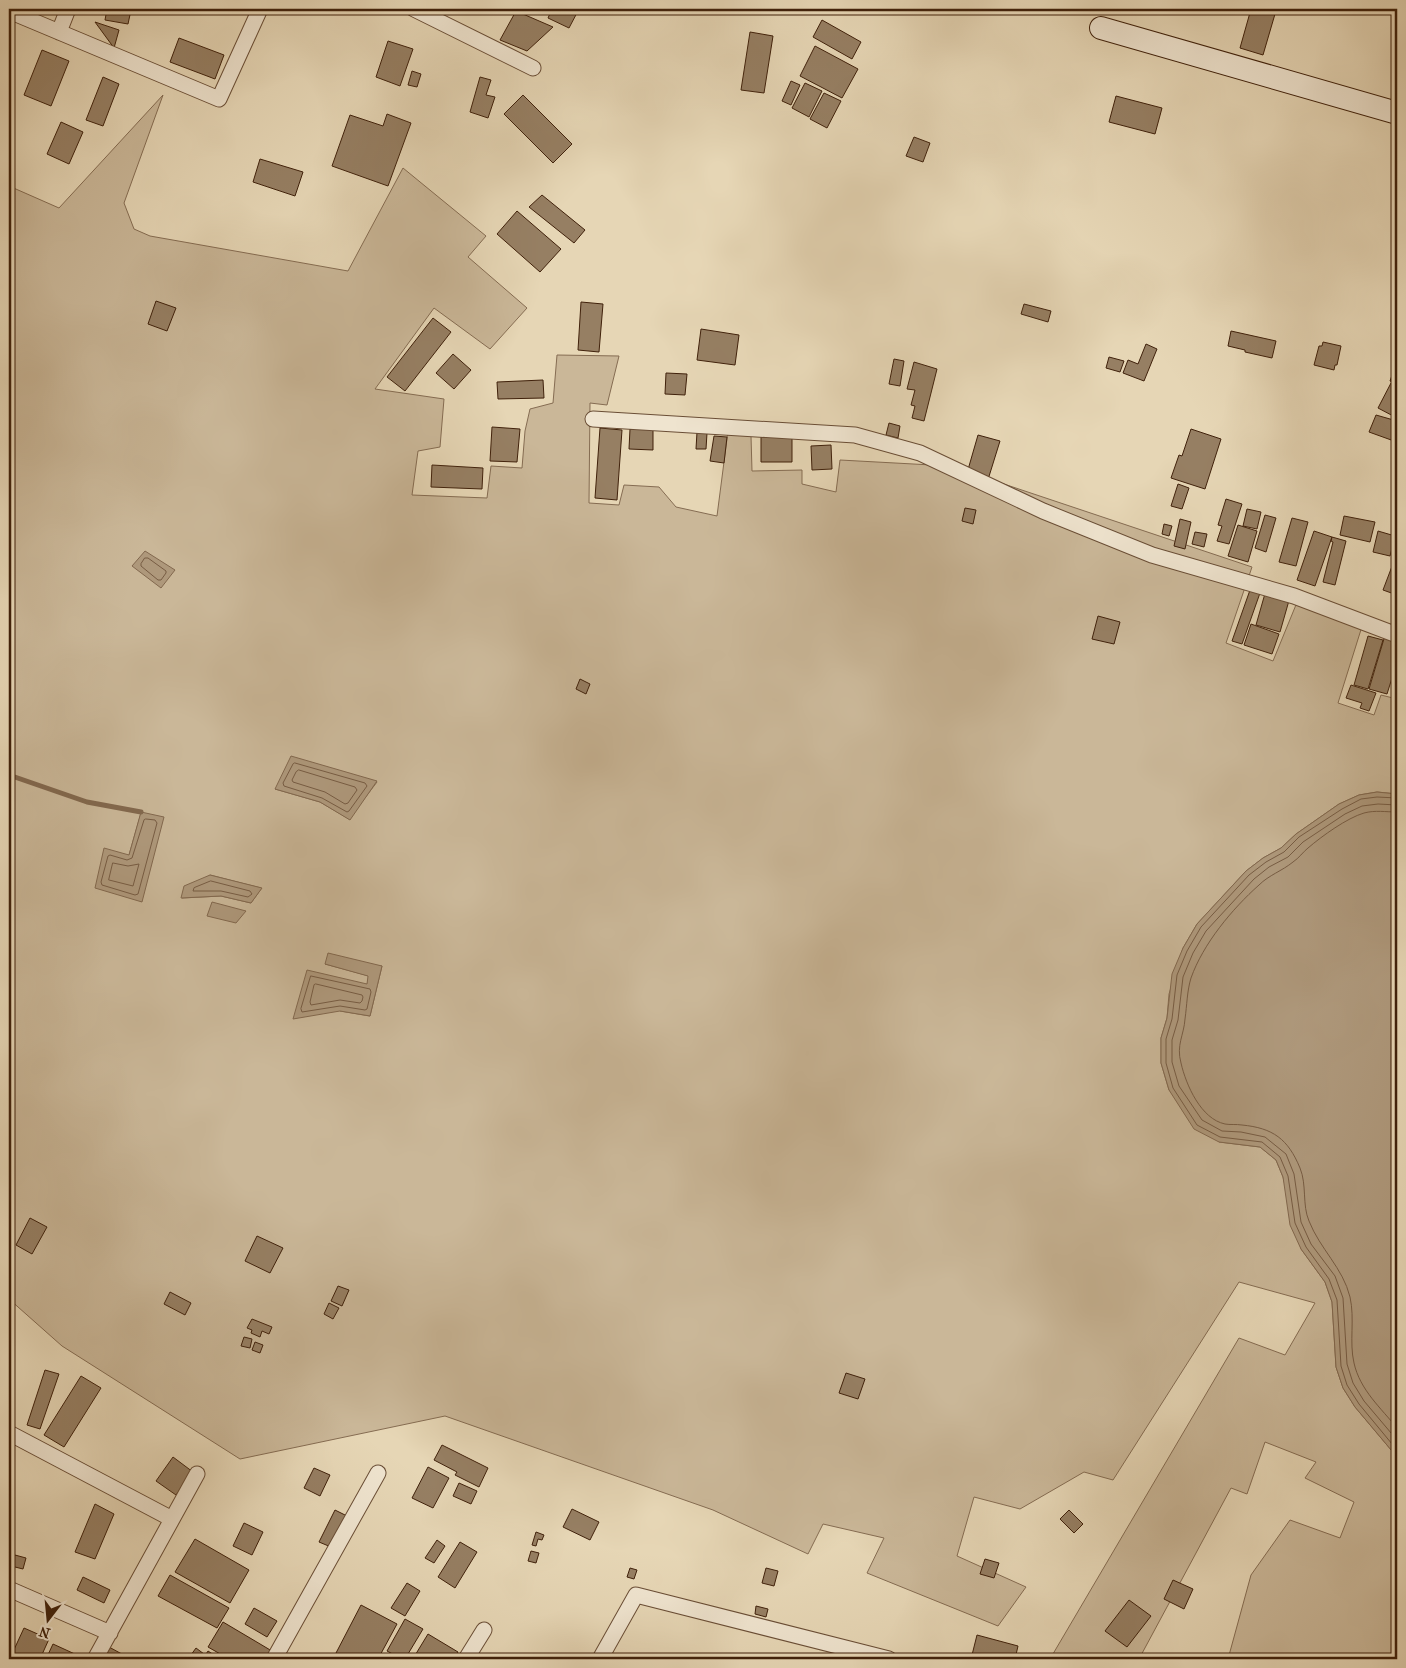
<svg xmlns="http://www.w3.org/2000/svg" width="1406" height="1668" font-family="'IM FELL French Canon',serif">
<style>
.green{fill:#cab798;stroke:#856c52;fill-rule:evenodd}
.water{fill:#ae987b;stroke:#82684e}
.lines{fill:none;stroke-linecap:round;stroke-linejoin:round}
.shore{stroke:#775c43;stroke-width:1}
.stream{stroke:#82684e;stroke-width:5}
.building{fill:#967f63;stroke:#40210b}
.street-casing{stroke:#6a4e36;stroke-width:17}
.secondary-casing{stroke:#40210b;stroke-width:24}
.street{stroke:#efe4cf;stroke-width:15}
.secondary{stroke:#efe4cf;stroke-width:22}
</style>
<rect width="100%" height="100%" fill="#e6d6b5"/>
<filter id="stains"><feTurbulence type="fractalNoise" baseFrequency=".004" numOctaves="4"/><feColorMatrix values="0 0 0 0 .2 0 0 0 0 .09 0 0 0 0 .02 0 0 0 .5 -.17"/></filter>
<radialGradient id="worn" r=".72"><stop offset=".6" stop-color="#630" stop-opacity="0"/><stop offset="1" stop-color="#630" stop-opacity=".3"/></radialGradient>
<path class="green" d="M163 95 124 203 134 229 150 236 348 271 403 168 486 236 468 257 527 308 490 349 434 308 375 389 444 399 440 447 418 451 412 495 487 498 491 466 522 468 525 431 530 409 553 403 557 355 619 356 607 405 590 403 589 503 619 505 624 485 659 487 676 507 717 516 728 431 751 436 752 471 802 470V484L836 492 840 460 950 466 1252 567 1226 643 1273 661 1300 595 1364 620 1338 703 1374 715 1381 695 1397 699V794L1377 792 1359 795 1339 804 1296 834 1281 848 1263 858 1246 871 1197 924 1183 948 1169 994 1167 1018 1161 1038V1063L1169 1090 1219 1142 1260 1147 1276 1160 1283 1177 1301 1249 1325 1282 1332 1302 1336 1367 1343 1388 1355 1407 1397 1457V1659H1228L1251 1575 1290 1520 1340 1538 1354 1502 1305 1478 1316 1462 1265 1442 1247 1494 1231 1488 1139 1659H1050L1239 1338 1285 1355 1315 1303 1239 1282 1113 1480 1084 1472 1020 1509 974 1497 957 1556 1026 1587 998 1626 867 1573 884 1538 823 1524 808 1554 713 1510 445 1416 240 1459 62 1346 9 1299V186L59 208ZM377 782 349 819 320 802 275 789ZM141 813V902L129 855ZM210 875 261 888V889L251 903 221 896 182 898ZM325 964 382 966 370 1016 340 1011 367 985 369 976Z"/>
<path class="water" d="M145 551 175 570 161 588 132 566Z
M291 756 377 781 350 820 320 802 275 789Z
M1377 792 1397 794V1457L1355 1407 1343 1388 1336 1367 1332 1302 1325 1282 1301 1249 1290 1225 1283 1177 1276 1160 1260 1147 1219 1142 1194 1129 1169 1090 1161 1063V1038L1167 1018 1172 974 1183 948 1197 924 1246 871 1263 858 1281 848 1296 834 1339 804 1359 795Z
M141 812 164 817 142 902 95 888 104 848 129 855Z
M210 875 262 888 251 903 221 896 181 898 184 886Z
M212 902 246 911 236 923 207 916Z
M328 953 382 966 370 1016 340 1011 293 1019 307 970 367 984 368 976 325 964Z"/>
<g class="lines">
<path class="shore" d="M145 558H148L166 571V573L161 580H158L141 566V564Z
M295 763 365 783 367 786 349 811 347 812 322 798 284 786 283 783 293 764Z
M299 770 355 787 357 790 348 803 345 804 325 792 293 782 292 780 296 772Z
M1397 798 1377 797 1361 799 1342 809 1299 837 1284 852 1266 862 1249 875 1201 927 1187 951 1177 975 1172 1019 1166 1039V1063L1173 1088 1197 1125 1220 1137 1262 1142 1280 1157 1288 1176 1295 1223 1306 1247 1329 1279 1337 1300 1341 1366 1347 1385 1359 1404 1397 1450
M1397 805 1378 804 1362 806 1345 814 1303 842 1288 857 1269 867 1254 879 1206 931 1193 953 1183 977 1178 1020 1172 1040V1062L1179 1086 1202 1120 1222 1131 1241 1132 1265 1137 1286 1154 1294 1174 1301 1222 1311 1244 1335 1276 1343 1298 1347 1364 1353 1383 1364 1401 1397 1440
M1397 812C1386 812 1375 810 1364 813 1347 818 1322 836 1308 848 1303 852 1299 858 1293 862 1282 871 1269 875 1259 885 1232 909 1203 944 1191 978 1187 991 1187 1005 1185 1019 1184 1035 1176 1045 1181 1063 1186 1085 1201 1119 1225 1124 1230 1125 1236 1124 1242 1125 1273 1128 1288 1139 1300 1168 1307 1185 1302 1205 1309 1221 1320 1249 1343 1268 1350 1297 1355 1319 1349 1342 1354 1363 1360 1390 1381 1408 1397 1428
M146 819 155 820 157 823 138 894 135 895 102 885 101 882 108 856 110 855 127 860 132 858 144 820Z
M113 863 128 866 139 864 133 886 109 880Z
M211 881 250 891 252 894 248 897 221 891H193L194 888Z
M311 976 370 989 371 992 367 1009 365 1010 340 1006 302 1012 301 1009Z
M316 984 362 995 363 997 362 1001 360 1003 340 1000 311 1005 310 1002 314 985Z"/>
<path class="stream" d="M9 775 87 802 141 812"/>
</g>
<path class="building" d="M107 9 131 10 128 24 105 20Z
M552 9H579L569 28 548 18Z
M1251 9 1275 14 1263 55 1240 48Z
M516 11 553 27 527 51 500 40Z
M822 20 861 42 852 59 813 37Z
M95 22 119 30 114 48Z
M750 32 773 36 764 93 741 90Z
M179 38 224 55 215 79 170 62Z
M388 41 413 49 400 86 376 77Z
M815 46 858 69 842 98 800 76Z
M42 50 69 61 51 106 24 95Z
M412 71 421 74 417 87 408 85Z
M103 77 119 84 103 126 86 120Z
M480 77 491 80 486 95 495 97 488 118 470 112Z
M791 81 800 85 791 105 782 101Z
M805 83 822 91 809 117 792 108Z
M824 93 841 101 827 128 810 119Z
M523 95 572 144 553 163 504 114Z
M1116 96 1162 108 1155 134 1109 122Z
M387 114 411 123 388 186 332 166 350 115 383 126Z
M61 122 83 132 69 164 47 154Z
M914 137 930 143 923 162 906 156Z
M260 159 303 172 295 196 253 182Z
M542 195 585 230 574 243 529 207Z
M517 211 561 249 540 272 497 234Z
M156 301 176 308 167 331 148 324Z
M581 302 603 304 599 352 578 350Z
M1024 304 1051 311 1048 322 1021 314Z
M433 318 451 332 405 391 387 377Z
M701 329 739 335 735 365 697 360Z
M1231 331 1276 341 1272 358 1245 352V350L1228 346Z
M1323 342 1341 346 1337 365H1335L1334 370 1314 365 1319 346H1322Z
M1146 344 1157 349 1144 381 1123 373 1128 360 1138 364Z
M453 354 471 370 454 389 436 373Z
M1109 357 1124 361 1120 372 1106 368Z
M894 359 904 361 900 386 889 384Z
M1397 361V384L1390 381Z
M914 362 937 369 924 421 912 418 915 406 911 405 915 390 907 389Z
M666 373 687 374 685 395 665 394Z
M543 380 544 398 498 399 497 382Z
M1391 383 1397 386V418L1378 408Z
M1376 415 1397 421V435L1394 441 1369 432Z
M889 423 900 426 898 438 886 435Z
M492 427 520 429 517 462 490 461Z
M600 428 622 430 617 500 595 498Z
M630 429H653V450L629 449Z
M1191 429 1221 439 1205 489 1171 478 1179 455 1182 456Z
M697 432 707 433 706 449H696Z
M978 435 1000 441 986 486 965 480Z
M714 436 727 437 724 463 710 461Z
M761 437 792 438V462H761Z
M831 445 832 469 812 470 811 446Z
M432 465 483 468 482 489 431 487Z
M1178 484 1189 488 1182 509 1171 506Z
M1226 499 1242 504 1229 544 1217 541 1222 526 1218 525Z
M965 508 976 510 973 524 962 521Z
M1247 509 1261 512 1257 529 1243 526Z
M1265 515 1276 518 1266 552 1255 548Z
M1344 516 1375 522 1370 542 1340 535Z
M1292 518 1308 522 1296 566 1279 562Z
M1180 519 1191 522 1185 549 1174 546Z
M1164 524 1172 526 1169 536 1162 534Z
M1238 525 1257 531 1248 562 1228 556Z
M1314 531 1332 537 1315 586 1297 580Z
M1378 531 1395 536 1390 556 1373 552Z
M1195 532 1207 534 1204 547 1192 544Z
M1332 537 1346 541 1335 585 1323 582 1333 542 1331 541Z
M1394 561 1397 563V595L1383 590Z
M1268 583 1292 590 1280 632 1256 625Z
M1250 590 1260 593 1242 644 1232 641Z
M1098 616 1120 622 1114 644 1092 639Z
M1251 624 1279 634 1272 654 1244 645Z
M1386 632 1397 635V662L1387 694 1369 689Z
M1368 636 1383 640 1368 689 1354 685Z
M580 679 590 684 586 694 576 689Z
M1351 685 1376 693 1369 711 1360 708 1362 703 1346 698Z
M30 1218 47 1227 32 1254 16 1245Z
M257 1236 283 1248 270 1273 245 1261Z
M338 1286 349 1290 342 1306 331 1301Z
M170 1292 191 1303 185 1315 164 1304Z
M329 1303 339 1308 333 1319 324 1314Z
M252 1319 272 1327 269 1334 262 1331 260 1337 251 1333 252 1330 247 1328Z
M244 1337 252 1339 250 1348 241 1346Z
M255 1342 263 1345 260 1353 252 1350Z
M45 1370 59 1374 40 1429 27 1425Z
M846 1373 865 1379 858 1399 839 1393Z
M81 1376 101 1388 64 1447 44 1435Z
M442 1445 488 1468 479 1487 455 1475 457 1472 434 1460Z
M173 1457 193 1472 176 1495 156 1481Z
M428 1467 449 1478 433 1508 412 1498Z
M314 1468 330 1475 320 1496 304 1488Z
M459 1483 477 1491 471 1504 453 1496Z
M95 1504 114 1514 95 1559 75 1552Z
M572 1509 599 1522 590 1540 563 1527Z
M335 1510 347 1516 331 1547 319 1542Z
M1069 1510 1083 1524 1074 1533 1060 1519Z
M244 1523 263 1532 252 1555 233 1546Z
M536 1532 544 1535 542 1540 538 1539 536 1546 532 1545Z
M195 1539 249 1570 230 1603 175 1572Z
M437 1540 445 1546 434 1563 425 1558Z
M460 1542 477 1552 455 1588 438 1577Z
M531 1551 539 1553 536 1563 528 1561Z
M15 1555 26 1558 23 1569 11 1566Z
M985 1559 999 1563 994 1578 980 1574Z
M630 1568 637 1570 634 1579 627 1577Z
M766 1568 778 1571 774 1586 762 1583Z
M170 1575 229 1608 217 1628 158 1596Z
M83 1577 110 1590 104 1603 77 1590Z
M1173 1580 1193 1589 1184 1609 1164 1599Z
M407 1583 420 1591 405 1616 391 1608Z
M1129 1600 1151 1616 1127 1647 1105 1631Z
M361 1605 397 1624 378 1659H348L336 1653Z
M756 1606 768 1609 766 1617 755 1614Z
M254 1608 277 1621 267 1637 245 1624Z
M405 1619 423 1629 405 1659H402L387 1651Z
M223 1622 282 1657 281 1659H229L208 1647Z
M24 1628 49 1639 40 1659H23L12 1654Z
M428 1634 458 1652 454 1659H417L414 1657Z
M977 1635 1018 1646 1015 1659H971Z
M53 1644 77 1655 75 1659H46Z
M109 1647 131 1659H102Z
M196 1648 204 1654 199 1659H188Z
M208 1651 220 1659H203Z"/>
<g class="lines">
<g class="street-casing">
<path id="street" d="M414 9 533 68
M9 11 219 99 260 9
M59 32 68 9
M593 419 855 435 920 453 1043 511 1152 555 1294 596 1397 635
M9 1433 172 1519
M9 1589 110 1633
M95 1659 197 1474
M274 1659 378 1473
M466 1659 484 1630
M600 1659 636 1595 889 1659"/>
</g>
<g class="secondary-casing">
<path id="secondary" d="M1101 28 1397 113"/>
</g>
<use href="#street" class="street"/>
<use href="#secondary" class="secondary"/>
</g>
<rect width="1406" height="1668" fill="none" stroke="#e6d6b5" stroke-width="30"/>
<rect x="10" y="10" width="1386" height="1648" fill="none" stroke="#40210b" stroke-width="2.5"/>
<rect x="15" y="15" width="1376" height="1638" fill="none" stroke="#40210b"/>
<g transform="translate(48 1620) rotate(196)" stroke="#efe4cf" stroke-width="4" paint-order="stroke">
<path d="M0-4L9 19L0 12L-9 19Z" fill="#40210b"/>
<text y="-8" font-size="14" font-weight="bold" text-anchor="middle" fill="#40210b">N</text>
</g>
<rect width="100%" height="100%" filter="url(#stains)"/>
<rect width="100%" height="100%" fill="url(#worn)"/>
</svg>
